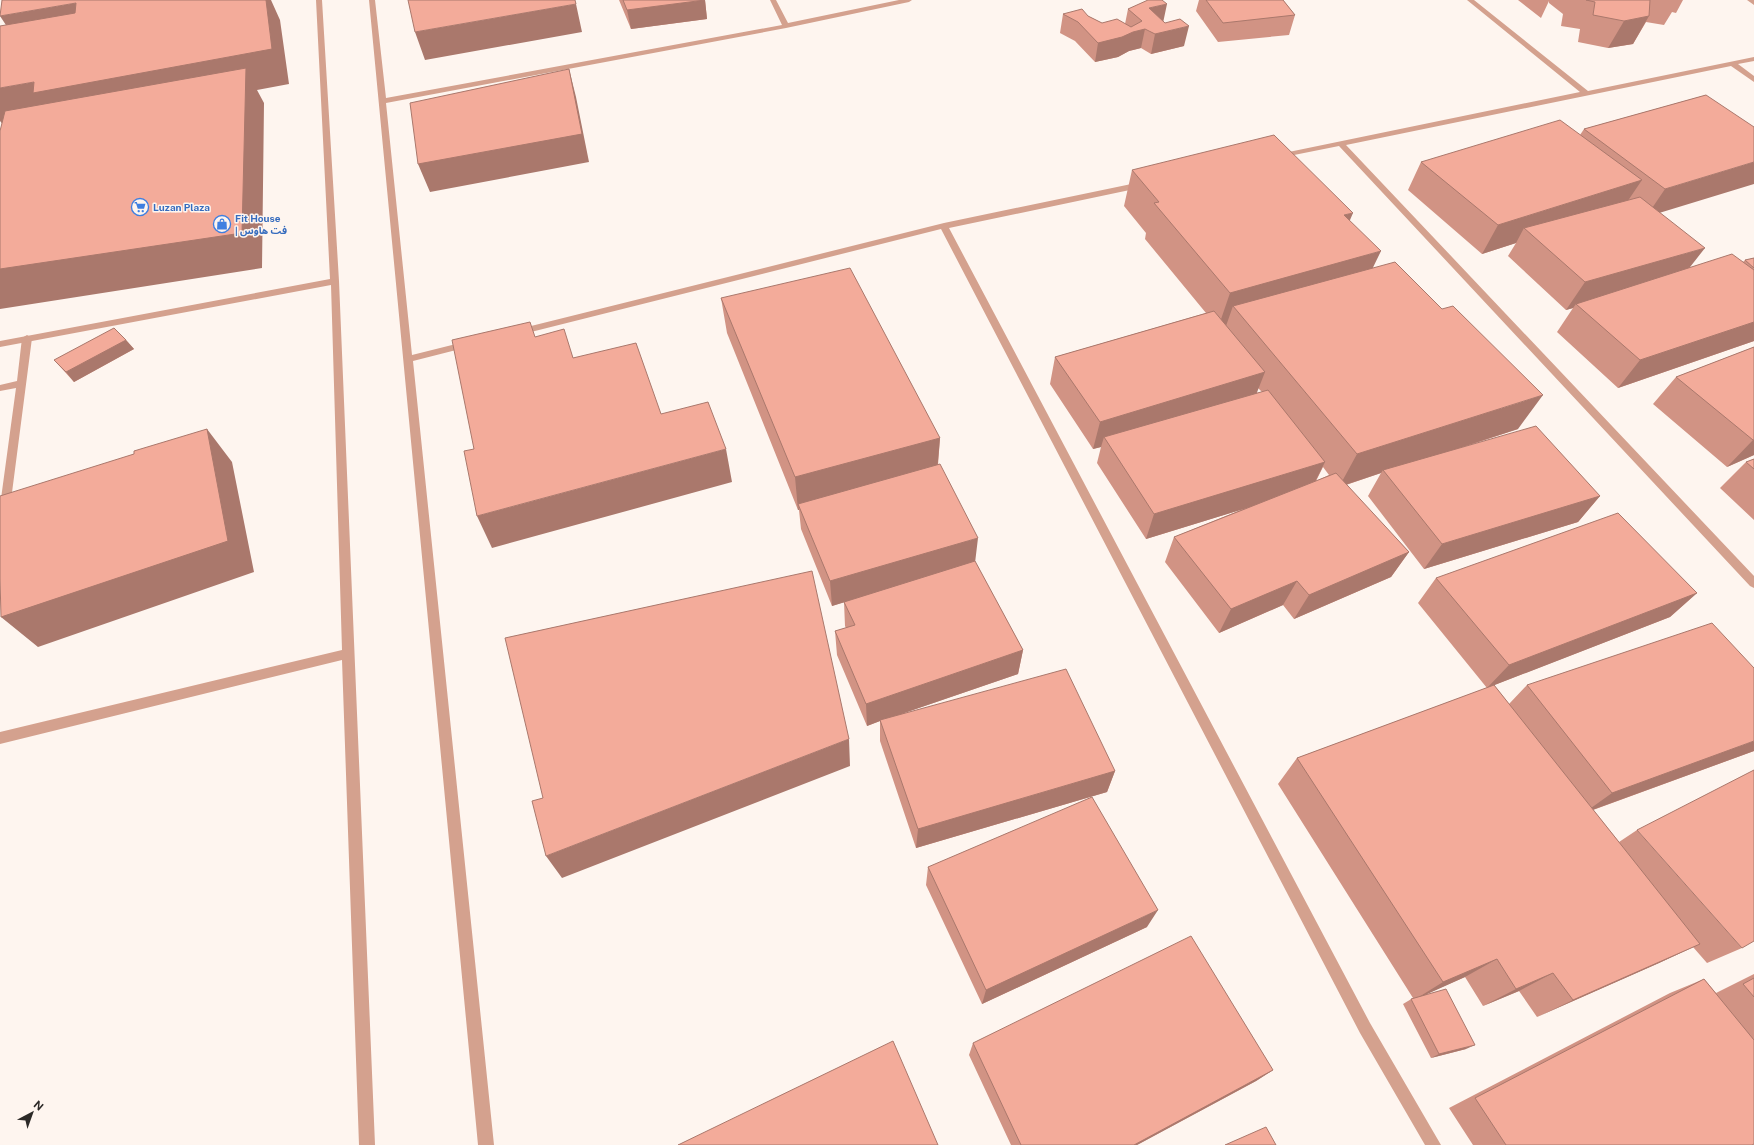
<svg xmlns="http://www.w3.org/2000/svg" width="1754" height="1145" font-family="'Public Sans','Noto Sans Arabic',sans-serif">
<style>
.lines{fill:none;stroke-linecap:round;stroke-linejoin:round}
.service{fill:#d4a18e;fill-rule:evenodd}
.minor{fill:#d4a18e;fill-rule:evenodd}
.wall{fill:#d19384;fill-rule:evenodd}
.shaded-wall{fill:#aa786c}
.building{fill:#f3ab9a;stroke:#aa786c}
.labels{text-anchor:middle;stroke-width:3;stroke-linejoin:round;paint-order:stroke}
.far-shop-label{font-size:10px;font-weight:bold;fill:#366cbe;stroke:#fef5ef;text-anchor:start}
</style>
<rect width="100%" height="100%" fill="#fef5ef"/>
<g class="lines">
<path class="service" d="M27 335 32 338 10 508 9 511H1L0 506 16 388 0 391V385L17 381 22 338Z"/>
<path class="minor" d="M316 0H322L339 281 375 1145H359L342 660 0 744V732L342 650 331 285 0 347V341L330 279Z
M369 0H375L386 98 782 25 770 0H776L788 23 899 0H912L909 2 786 28 386 103 412 355 468 341 473 344 468 347 413 361 494 1145H478Z
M1467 0H1474L1588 91 1754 57V61L1738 64 1754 76V82L1731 66 1346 145 1754 576V588L1750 586 1339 146 1279 158 1275 156 1279 154 1580 92Z
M1747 0H1754V5Z
M1141 182 1145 185 1144 187 949 228 1370 1023 1441 1145H1425L1360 1033 941 229 519 335 514 332 519 329 944 223Z"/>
</g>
<path class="wall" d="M619 0H705L707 19 631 29Z
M1199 0H1283L1295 15 1289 35 1218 42 1196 11Z
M1518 0H1683L1676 13 1672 12 1664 25 1646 22 1633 44 1608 48 1578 42 1580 29 1561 26 1563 14 1549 3V1L1541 18Z
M1128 9 1163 21 1184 46 1151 54 1141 48 1129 51 1118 57 1095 62 1075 41 1060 33 1063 14 1088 16 1102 23 1125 24Z
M1706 95 1660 213 1689 268 1743 262 1745 260 1754 258V341L1618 388 1557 332 1573 308 1566 310 1508 256 1516 243 1482 254 1408 190 1421 162 1580 135 1584 129Z
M1132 170 1350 221 1373 268 1518 429 1458 449 1600 496 1578 522 1424 569 1368 496 1381 473 1346 485 1409 552 1391 577 1294 619 1283 605 1219 633 1165 562 1174 537 1243 509 1146 539 1097 463 1101 447 1093 449 1050 384 1055 357 1206 313 1145 239 1146 233 1124 206ZM1258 388 1262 392 1256 393ZM1323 467 1329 475 1316 481Z
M721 298 940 438 938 465 975 562 1023 650 1018 674 904 713 1115 771 1107 792 916 848 880 741V721L867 726 837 655 835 631 846 628 845 626 844 602 832 606 801 529 799 510H798L727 333Z
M126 340 134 349 74 382 54 360Z
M1754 347V455L1727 467 1653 404 1676 377Z
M1754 459V520L1720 488 1746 462Z
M1436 578 1697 593 1670 617 1494 685 1509 704 1527 685 1754 751 1593 810 1619 842 1637 830 1742 948 1707 963 1693 947 1659 963 1537 1017 1519 991 1483 1006 1465 977 1426 994 1466 1049 1431 1058 1403 1004 1413 998 1278 784 1297 758 1487 688 1418 603Z
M928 867 1147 927 982 1004 926 885Z
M1754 974V1144L1752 1145H1473L1449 1108 1670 993 1704 979 1716 993Z
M973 1043 1273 1070 1256 1081 1137 1145H1011L969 1055Z"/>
<path class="shaded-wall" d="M266 0H271L280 20 289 84 257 90 264 103 262 268 0 309V269L5 127 0 121V88L34 82Z
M705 0 707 19 631 29 627 10Z
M76 3 97 38 23 51 0 16Z
M576 4 582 32 425 60 415 32Z
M1167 4 1163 23 1149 8Z
M1649 16 1633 44 1608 48 1624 21Z
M1189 26 1184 46 1151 54 1155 34Z
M1145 29 1141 48 1129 51 1118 57 1095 62 1098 43 1133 32Z
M569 69 576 97 589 162 430 192 418 164Z
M1754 162V184L1646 217 1665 189Z
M1642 180 1623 208 1524 228 1516 243 1482 254 1498 225Z
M1353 213 1338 248 1344 215Z
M1705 248 1683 276 1576 304 1573 308 1566 310 1585 282Z
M1381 251 1364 286 1233 306 1226 326 1218 328 1230 293Z
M1754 322V341L1618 388 1640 360Z
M126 340 134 349 74 382 66 372Z
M1265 372 1254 400 1104 437 1101 447 1093 449 1100 422Z
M1543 395 1518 429 1385 472 1383 470 1381 473 1339 487 1357 454Z
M207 429 232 462 254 572 38 647 1 617Z
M940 438 937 472 798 504 799 510H798L795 477Z
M1753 440H1754V455L1727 467Z
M726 449 732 482 492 548 477 516Z
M1325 462 1312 488 1146 539 1154 514Z
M1600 496 1578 522 1424 569 1442 544Z
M978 538 975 563 832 606 830 581Z
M1409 552 1391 577 1294 619 1309 595Z
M1297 581 1283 605 1219 633 1231 609Z
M1697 593 1670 617 1487 688 1509 665Z
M1023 650 1018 674 881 721 880 720V721L867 726 866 704Z
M849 739 850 766 562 878 546 856Z
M1754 741V751L1584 813 1612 793Z
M1115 771 1107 792 916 848 918 829Z
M1158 910 1147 927 982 1004 986 990Z
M1700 944 1659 963 1537 1017 1573 1000Z
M1497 959 1465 977 1414 1000 1443 982Z
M1553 973 1519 991 1483 1006 1516 989Z
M1475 1045 1466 1049 1431 1058 1439 1054Z
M1273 1070 1256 1081 1137 1145H1134Z"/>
<path class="building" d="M2 0H266L272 49 33 93 34 82 0 88V26L75 13 76 3 0 16Z
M408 0H575L576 4 415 32Z
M623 0H705L627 10Z
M1148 0H1162L1167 4 1149 8 1165 23 1180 19 1189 26 1155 34 1145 29 1133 32 1122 37 1098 43 1078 22 1063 14 1082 9 1088 16 1102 23 1117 19 1131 27 1142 21 1128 9Z
M1206 0H1283L1295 15 1223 23Z
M1586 0H1650L1649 16 1624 21 1593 15 1595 2Z
M246 68 242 233 0 269V131L5 111Z
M569 69 582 134 418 164 410 103Z
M1706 95 1754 127V162L1665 189 1584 129Z
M1560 120 1642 180 1498 225 1421 162Z
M1274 135 1353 213 1344 215 1381 251 1230 293 1154 203 1159 202 1132 170Z
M1640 197 1705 248 1585 282 1524 228Z
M1732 254 1754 270V322L1640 360 1576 304Z
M1754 258V268L1745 260Z
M1395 262 1442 309 1453 306 1543 395 1357 454 1233 306Z
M850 268 940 438 795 477 721 298Z
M1214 311 1265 372 1100 422 1055 357Z
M530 322 535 337 564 329 573 358 636 343 661 414 708 402 726 449 477 516 464 451 474 449 452 340Z
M114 328 126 340 66 372 54 360Z
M1754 347V440H1753L1676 377Z
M1268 390 1325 462 1154 514 1104 437Z
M1536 426 1600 496 1442 544 1383 470Z
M207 429 228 541 1 617 0 579V496L134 454V451Z
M1754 459V469L1746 462Z
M940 464 978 538 830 581 798 504Z
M1336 473 1409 552 1309 595 1297 581 1231 609 1174 537Z
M1618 513 1697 593 1509 665 1436 578Z
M975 561 1023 650 866 704 835 631 855 625 844 602Z
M812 571 849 739 546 856 532 801 543 798 505 638Z
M1712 623 1754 668V741L1612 793 1527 685Z
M1066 669 1115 771 918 829 880 720Z
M1494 685 1700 944 1573 1000 1553 973 1516 989 1497 959 1443 982 1297 758Z
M1754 770V941L1742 948 1637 830Z
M1092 797 1158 910 986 990 928 867Z
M1191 936 1273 1070 1134 1145H1021L973 1043Z
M1754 978V997L1743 984Z
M1704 979 1754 1040V1144L1752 1145H1506L1475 1098Z
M1446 989 1475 1045 1439 1054 1411 999Z
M893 1041 938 1145H678Z
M1266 1127 1276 1145H1225Z"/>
<defs>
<g id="supermarket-ring" transform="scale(0.9)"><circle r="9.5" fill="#fef5ef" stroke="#3f7fe0" stroke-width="1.5"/><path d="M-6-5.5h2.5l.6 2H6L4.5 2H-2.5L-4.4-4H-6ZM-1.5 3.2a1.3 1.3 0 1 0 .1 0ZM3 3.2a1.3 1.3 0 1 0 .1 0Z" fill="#3f7fe0"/></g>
<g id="shop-ring" transform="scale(0.9)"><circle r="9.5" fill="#fef5ef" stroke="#3f7fe0" stroke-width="1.5"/><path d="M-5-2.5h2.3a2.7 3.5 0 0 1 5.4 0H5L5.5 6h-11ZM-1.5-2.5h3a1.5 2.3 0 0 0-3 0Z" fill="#3f7fe0"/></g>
</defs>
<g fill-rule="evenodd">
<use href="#supermarket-ring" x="140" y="207"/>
<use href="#shop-ring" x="222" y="224"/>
</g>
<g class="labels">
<g class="far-shop-label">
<text x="153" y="211">Luzan Plaza</text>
<text x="235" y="222">Fit House<tspan x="235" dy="12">| فت هاوس</tspan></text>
</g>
</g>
<g transform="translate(32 1113) rotate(41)" stroke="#fef5ef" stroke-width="3" paint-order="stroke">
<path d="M0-3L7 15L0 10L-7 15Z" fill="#2c2927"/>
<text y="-6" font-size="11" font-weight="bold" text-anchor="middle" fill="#2c2927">N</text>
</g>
</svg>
